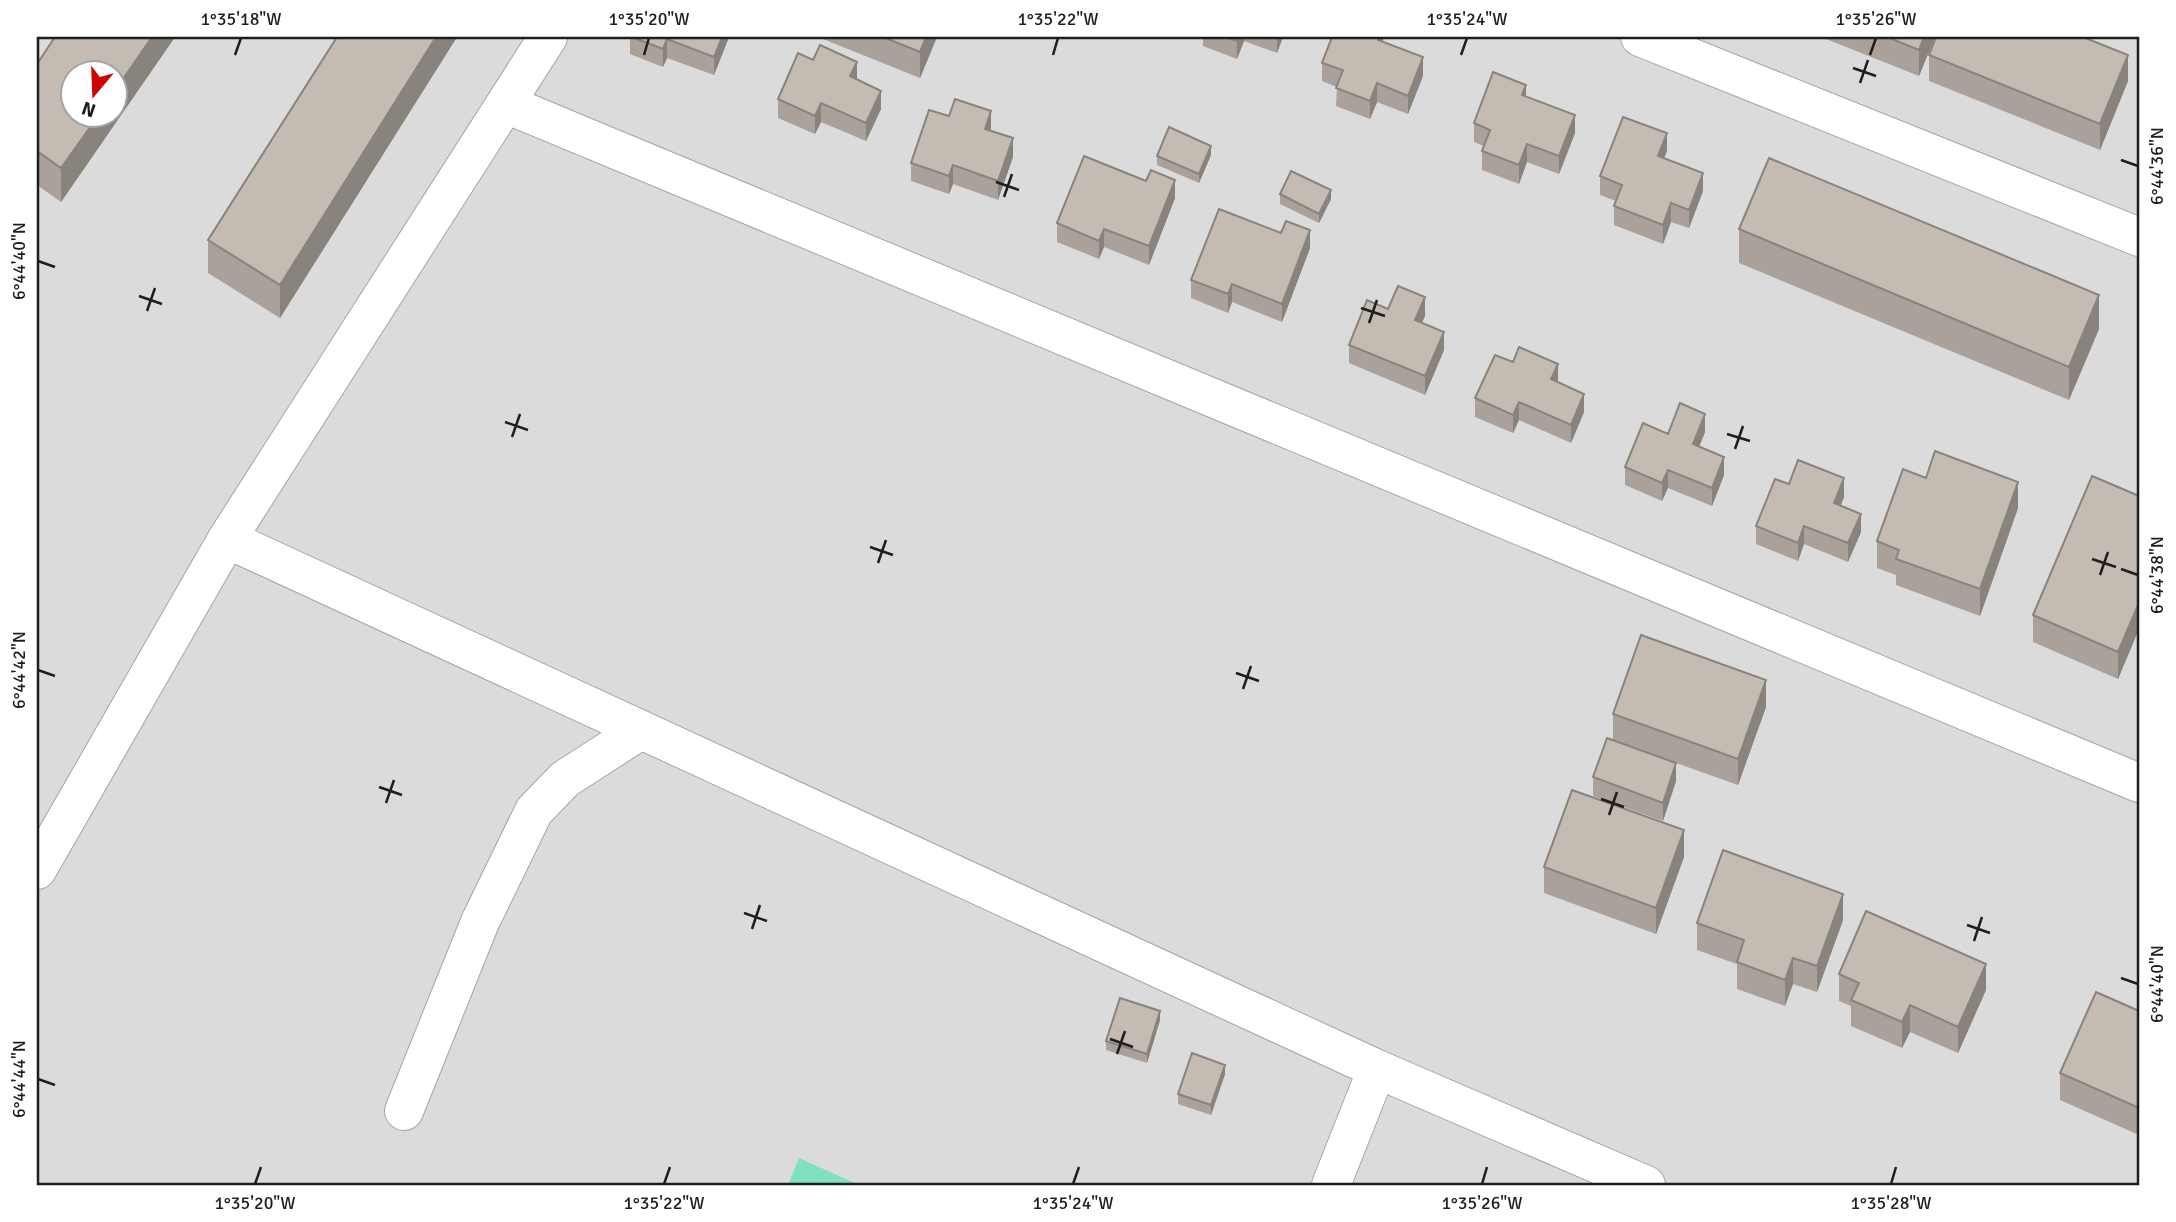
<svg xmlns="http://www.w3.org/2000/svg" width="2176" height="1222" font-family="Signika,sans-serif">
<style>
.residential{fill:#dcdbdb;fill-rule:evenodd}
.pitch{fill:#7fe1bd}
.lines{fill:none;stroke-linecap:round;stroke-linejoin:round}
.minor-casing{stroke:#a5a5a5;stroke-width:40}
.minor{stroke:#fff;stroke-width:38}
.wall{fill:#a9a19a}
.shaded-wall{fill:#89837d}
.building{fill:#c4bbb3;stroke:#89837d;stroke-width:2}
.ticks{fill:none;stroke:#1e1e1e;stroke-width:2.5}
.neatline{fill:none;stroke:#1e1e1e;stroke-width:2.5}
.ticks-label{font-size:18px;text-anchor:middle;fill:#1e1e1e}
</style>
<rect width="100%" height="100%" fill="#efece4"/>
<path class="residential" d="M37 37H2139V1185H37ZM74 74H116V116H74Z"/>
<path class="pitch" d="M799 1158 859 1185H788Z"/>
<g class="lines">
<g class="minor-casing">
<path id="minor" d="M1640 37 2139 237
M506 104 2139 783
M227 539 1377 1069 1646 1185
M37 870 227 539 548 37
M404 1111 480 922 534 811 565 779 641 730
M1331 1185 1377 1069"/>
</g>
<use href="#minor" class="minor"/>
</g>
<path class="wall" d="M175 37 61 202 37 185V64Z
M337 37H457L280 318 208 273V240Z
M630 37H729L714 75 667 58 663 67 630 54Z
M818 37H937L920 78Z
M1203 37H1283L1277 53 1244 41 1237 59 1203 46Z
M1383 37V42L1423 76 1408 114 1377 102 1370 119 1336 106 1337 87 1322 81V63Z
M1821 37H1935L1919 76Z
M1929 55 2128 81 2100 150 1929 81Z
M857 79 881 109 866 141 821 122 815 134 778 118V99Z
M1526 97 1575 133 1559 174 1527 162 1519 184 1482 170V151L1484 146 1474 142V123Z
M991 129 990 131 1013 157 998 200 953 184 949 194 911 181V163Z
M1667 151 1664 158 1703 191 1689 228 1671 222 1663 244 1614 225V206L1616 201 1600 195V176Z
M1211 155 1199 183 1157 165V156Z
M1146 181 1175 198 1149 265 1104 247 1099 259 1057 242V223Z
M1280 194 1331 199 1319 223 1280 204Z
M1739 229 2099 329 2069 400 1739 263Z
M1281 233 1310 248 1282 322 1232 302 1228 313 1191 298V280Z
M1388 309 1425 316 1422 322 1444 350 1425 395 1349 363V345Z
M1558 382 1584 412 1571 443 1519 420 1513 433 1475 417V398Z
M1705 432 1699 447 1724 475 1712 506 1668 488 1662 501 1625 485V467L1668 434Z
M1926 478 2018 508 1980 616 1896 585V575L1877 568V541Z
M1789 484 1844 497 1841 505 1861 532 1848 562 1804 544 1798 561 1756 544V526Z
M2139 496V629L2118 679 2033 642V615Z
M1766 707 1738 785 1676 763V781L1663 821 1593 796V777L1613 740V714Z
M1684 857 1656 934 1544 893V867Z
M1843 920 1817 992 1793 984 1785 1006 1737 989V964L1697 950V923Z
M1839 974 1986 990 1958 1053 1910 1032 1902 1048 1851 1026V1006L1839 1001Z
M2139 1011V1135L2060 1100V1073Z
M1160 1020 1147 1063 1106 1050V1041Z
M1225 1074 1211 1115 1178 1104V1094Z"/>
<path class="shaded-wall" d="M152 37H175L61 202V168L98 116H116V89Z
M436 37H457L280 318V285Z
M722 37H729L714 75V57Z
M926 37H937L920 78V52Z
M1239 37H1244V41L1237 59V41Z
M1277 37H1283L1277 53Z
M1379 37H1383V44L1378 40Z
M1924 37H1935L1919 76V50Z
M667 39V58L663 67V49Z
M2128 55V81L2100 150V124Z
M1423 57V76L1408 114V96Z
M857 62V80L850 76Z
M1377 83V102L1370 119V101Z
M1526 85V103L1522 95Z
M881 91V109L866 141V123Z
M821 103V122L815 134V116Z
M991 111V129L985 147V129Z
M1575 115V133L1559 174V156Z
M1667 133V151L1658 174V156Z
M1013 138V157L998 200V181Z
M1527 144V162L1519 184V165Z
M1211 146V155L1199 183V174Z
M953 165V184L949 194V176Z
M1703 173V191L1689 228V210Z
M1175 180V198L1149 265V246Z
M1331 190V199L1319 223V214Z
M1671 203V222L1663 244V225Z
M1104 229V247L1099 259V241Z
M1310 230V248L1282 322V304Z
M1232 284V302L1228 313V294Z
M2099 295V329L2069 400V367Z
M1425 297V316L1415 338V320Z
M1444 332V350L1425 395V376Z
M1558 364V383L1551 379Z
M1584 394V412L1571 443V425Z
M1519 402V420L1513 433V415Z
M1705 414V432L1693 462V444Z
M1724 457V475L1712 506V488Z
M1668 470V488L1662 501V483Z
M1844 478V497L1834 521V503Z
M2018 482V508L1980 616V589Z
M1861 514V532L1848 562V543Z
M1804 526V544L1798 561V543Z
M2139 603V629L2118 679V652Z
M1766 680V707L1738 785V759Z
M1676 763V781L1663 821V803Z
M1684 830V857L1656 934V908Z
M1843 894V920L1817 992V966Z
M1793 958V984L1785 1006V980Z
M1986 964V990L1958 1053V1027Z
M1910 1005V1032L1902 1048V1022Z
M1160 1011V1020L1147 1063V1054Z
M1225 1065V1074L1211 1115V1105Z"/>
<path class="building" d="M55 37H152L116 89V74H74V116H98L61 168 37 151V64Z
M337 37H436L280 285 208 240Z
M632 37H722L714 57 667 39 663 49Z
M883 37H926L920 52Z
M1226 37H1239L1237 41Z
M1332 37H1379L1378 40 1423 57 1408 96 1377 83 1370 101 1336 88 1343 70 1322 63Z
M1887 37H1924L1919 50Z
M1936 37H2083L2128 55 2100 124 1929 55Z
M820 45 857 62 850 76 881 91 866 123 821 103 815 116 778 99 798 53 813 60Z
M1493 72 1526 85 1522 95 1575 115 1559 156 1527 144 1519 165 1482 151 1490 130 1474 123Z
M955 99 991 111 985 129 1013 138 998 181 953 165 949 176 911 163 929 110 949 116Z
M1623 117 1667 133 1658 156 1703 173 1689 210 1671 203 1663 225 1614 206 1622 185 1600 176Z
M1169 127 1211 146 1199 174 1157 156Z
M1084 156 1146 181 1151 170 1175 180 1149 246 1104 229 1099 241 1057 223Z
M1769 158 2099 295 2069 367 1739 229Z
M1291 171 1331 190 1319 214 1280 194Z
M1219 209 1281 233 1286 221 1310 230 1282 304 1232 284 1228 294 1191 280Z
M1398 286 1425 297 1415 320 1444 332 1425 376 1349 345 1367 300 1388 309Z
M1519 347 1558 364 1551 379 1584 394 1571 425 1519 402 1513 415 1475 398 1495 355 1513 362Z
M1680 403 1705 414 1693 444 1724 457 1712 488 1668 470 1662 483 1625 467 1643 423 1668 434Z
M1935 451 2018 482 1980 589 1896 559 1899 550 1877 541 1903 469 1926 478Z
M1798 460 1844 478 1834 503 1861 514 1848 543 1804 526 1798 543 1756 526 1775 479 1789 484Z
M2092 476 2139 496V603L2118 652 2033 615Z
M1641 635 1766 680 1738 759 1613 714Z
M1607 738 1676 763 1663 803 1593 777Z
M1572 790 1684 830 1656 908 1544 867Z
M1723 850 1843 894 1817 966 1793 958 1785 980 1737 962 1744 940 1697 923Z
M1866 911 1986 964 1958 1027 1910 1005 1902 1022 1851 1000 1859 983 1839 974Z
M2096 992 2139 1011V1108L2060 1073Z
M1120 998 1160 1011 1147 1054 1106 1041Z
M1192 1053 1225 1065 1211 1105 1178 1094Z"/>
<path class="ticks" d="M235 55 241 38M644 55 649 38M1053 55 1058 38M1461 55 1467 38M1870 55 1876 38M1853 68 1876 76M1860 83 1868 60M2121 160 2138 166M996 182 1019 190M1004 197 1012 174M38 261 55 267M139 296 162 304M1361 308 1385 316M147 311 155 288M1369 323 1377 300M505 422 528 430M1727 434 1750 441M512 437 520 414M1735 449 1743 426M870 547 893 555M2092 559 2116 567M878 563 886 540M2121 569 2138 575M2100 575 2108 552M38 670 55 676M1236 673 1259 681M1243 689 1251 666M379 787 402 795M1601 799 1624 807M386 803 394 780M1609 815 1617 792M744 913 767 921M1967 925 1990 933M752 929 760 905M1974 941 1982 917M2121 978 2138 984M1110 1039 1133 1047M1117 1054 1125 1031M38 1079 55 1085M255 1184 261 1167M664 1184 670 1167M1073 1184 1079 1167M1482 1184 1487 1167M1891 1184 1896 1167"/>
<rect width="2176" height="1222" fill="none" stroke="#ffffff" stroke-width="77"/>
<g transform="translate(94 94) rotate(199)"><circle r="33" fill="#ffffff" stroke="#a5a5a5" stroke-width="2"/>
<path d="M0-5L12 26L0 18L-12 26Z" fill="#cc0500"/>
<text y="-10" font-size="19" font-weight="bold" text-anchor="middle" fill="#1e1e1e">N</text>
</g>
<rect x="38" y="38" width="2100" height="1146" class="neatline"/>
<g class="ticks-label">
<text x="241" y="25">1°35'18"W</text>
<text x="649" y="25">1°35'20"W</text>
<text x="1058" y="25">1°35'22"W</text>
<text x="1467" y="25">1°35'24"W</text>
<text x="1876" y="25">1°35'26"W</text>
<text transform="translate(2157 166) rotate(-90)" y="6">6°44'36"N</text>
<text transform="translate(19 261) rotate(-90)" y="6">6°44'40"N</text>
<text transform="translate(2157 575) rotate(-90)" y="6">6°44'38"N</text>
<text transform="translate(19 670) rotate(-90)" y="6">6°44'42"N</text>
<text transform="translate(2157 984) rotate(-90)" y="6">6°44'40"N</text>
<text transform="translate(19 1079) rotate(-90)" y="6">6°44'44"N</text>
<text x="255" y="1209">1°35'20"W</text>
<text x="664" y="1209">1°35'22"W</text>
<text x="1073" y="1209">1°35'24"W</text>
<text x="1482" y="1209">1°35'26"W</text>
<text x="1891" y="1209">1°35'28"W</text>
</g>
</svg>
